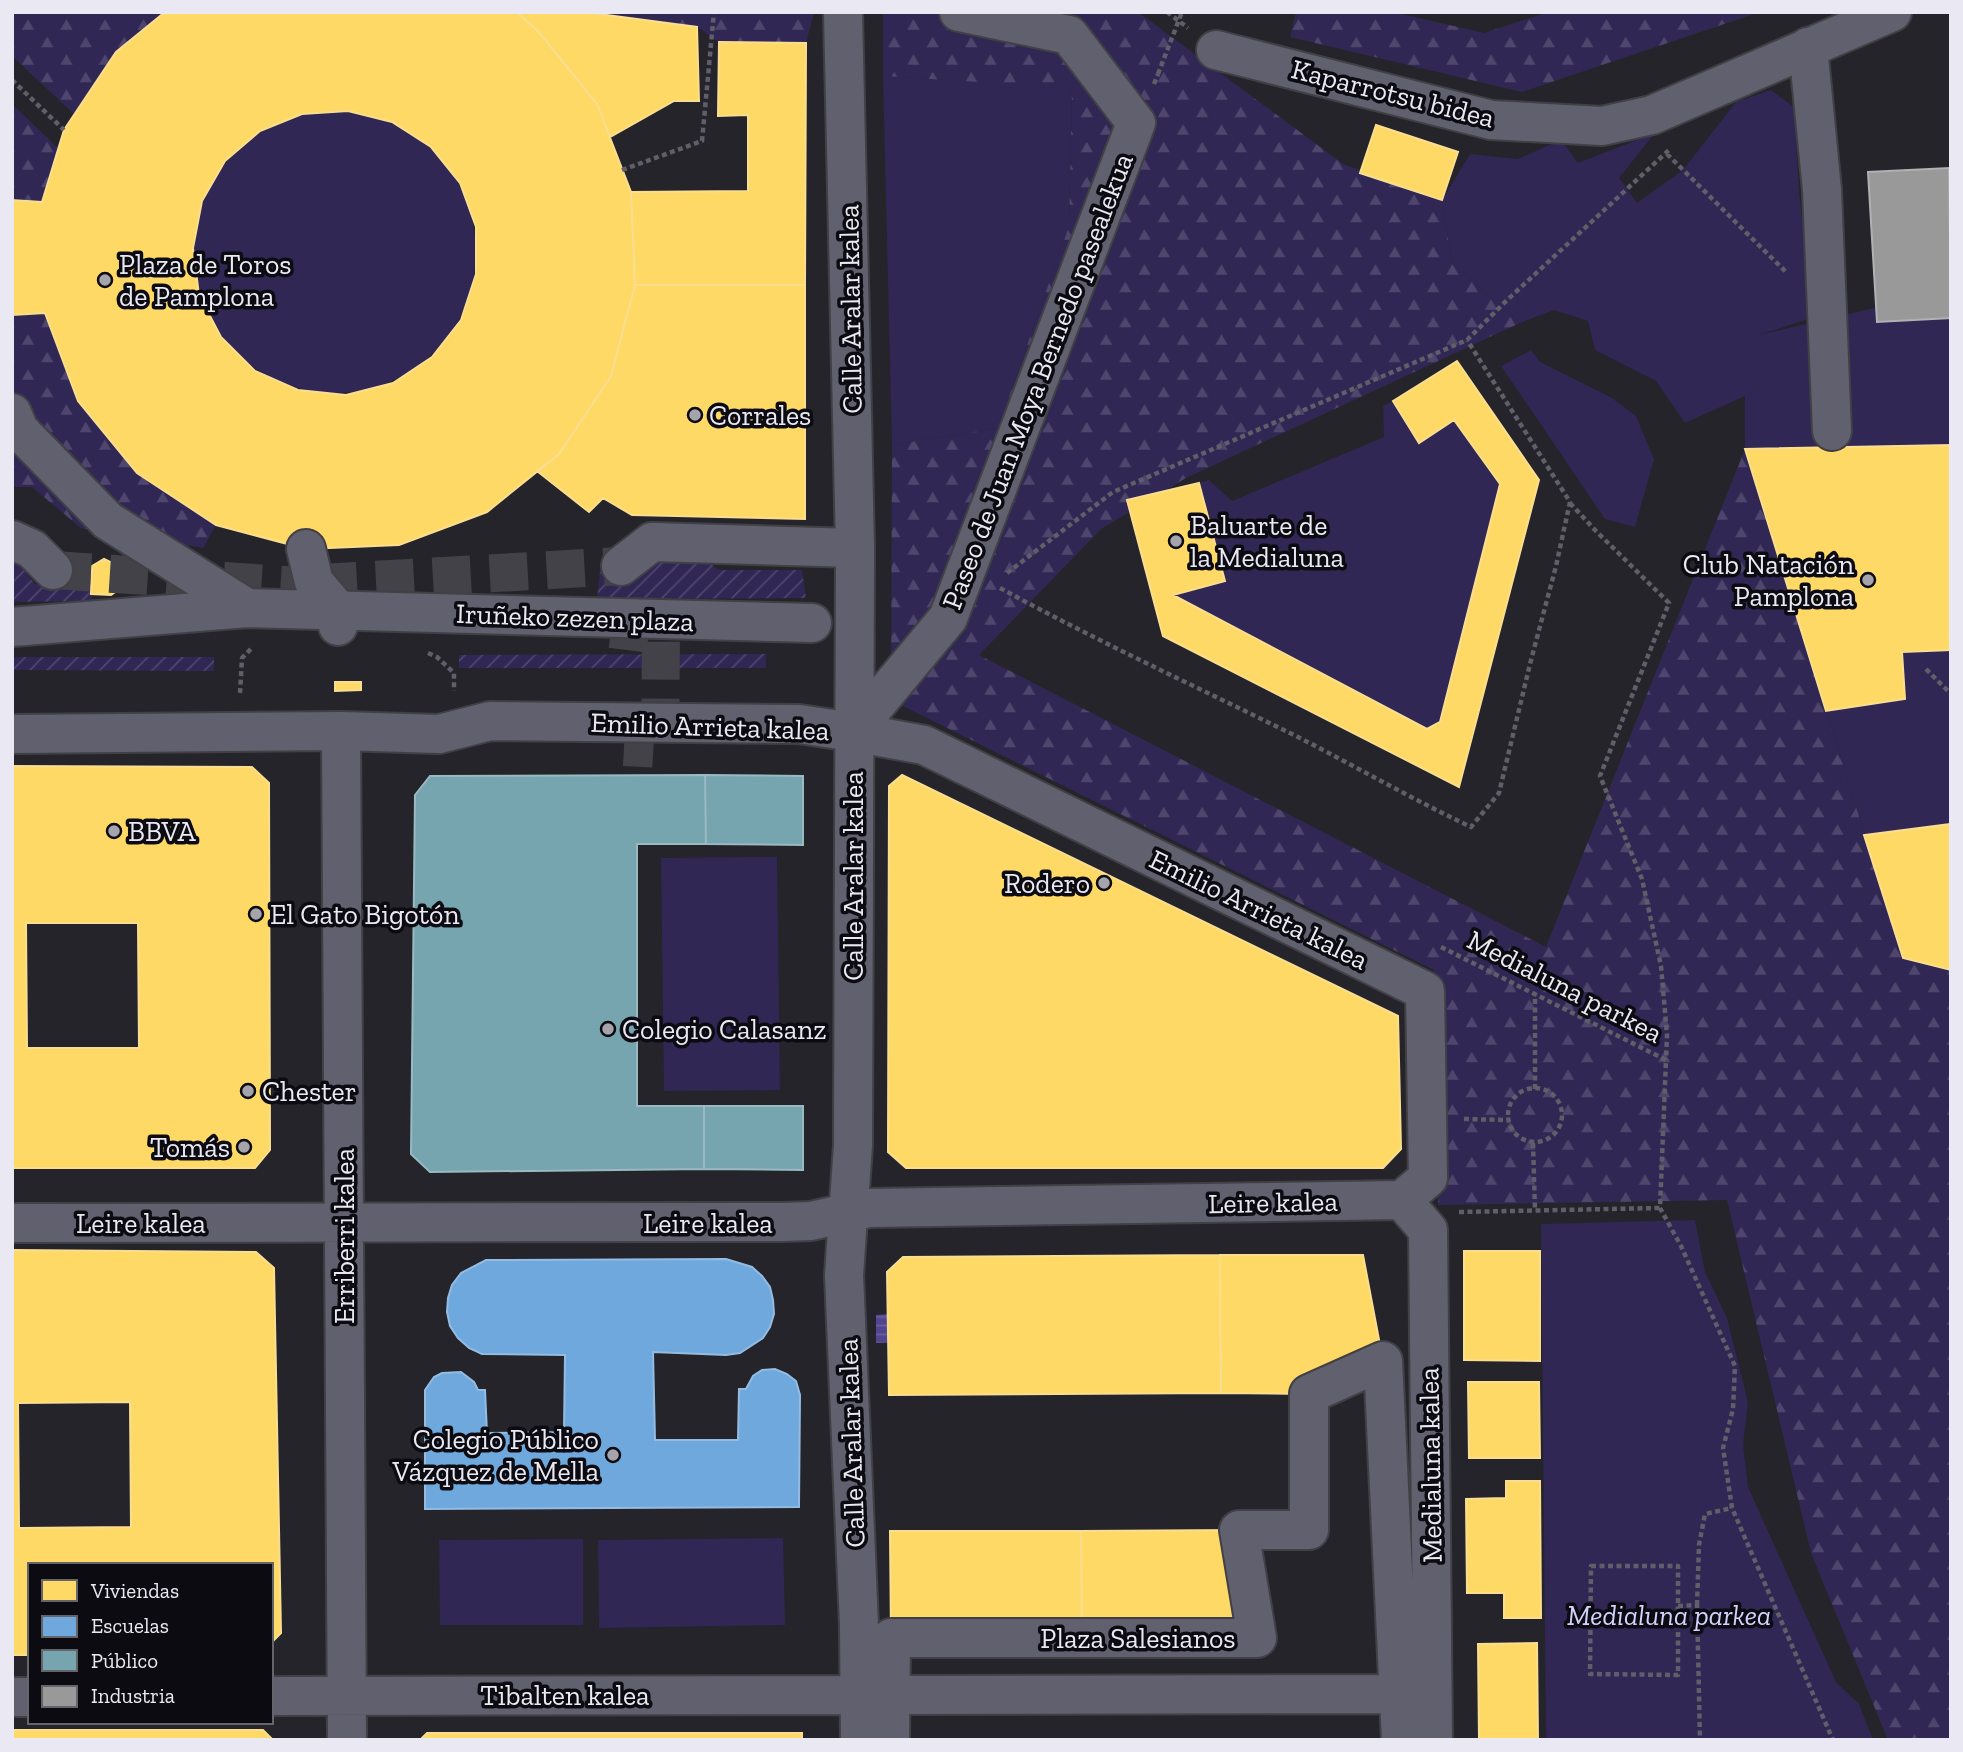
<svg xmlns="http://www.w3.org/2000/svg" width="1963" height="1752" font-family="'Zilla Slab',serif">
<style>
.green{fill:#302754}
.forest{fill:url(#forest-firs)}
.garden{fill:url(#garden-furrows)}
.water{fill:url(#water-rules)}
.homes{fill:#ffd966;stroke:#f9de90;stroke-width:2;fill-rule:evenodd}
.schools{fill:#6fa8dc;stroke:#94bce3;stroke-width:2}
.public{fill:#76a5af;stroke:#99b9c3;stroke-width:2}
.industry{fill:#999;stroke:#b1b1b4;stroke-width:2}
.lines{fill:none;stroke-linecap:round;stroke-linejoin:round}
.minor-tunnel{stroke:#424248;stroke-width:38;stroke-dasharray:38 19;stroke-linecap:butt}
.minor-casing{stroke:#414045;stroke-width:42}
.path{stroke:#605e69;stroke-width:4.5;stroke-dasharray:5 3.5;stroke-linecap:butt}
.minor{stroke:#61606f;stroke-width:38}
.path-bridge{stroke:#605e69;stroke-width:4.5;stroke-dasharray:5 3.5;stroke-linecap:butt}
.poi-dot{fill:#a5a4ad;stroke:#0b0b11;stroke-width:2.5}
.labels{text-anchor:middle;stroke-width:7;stroke-linejoin:round;paint-order:stroke}
.street-label{font-size:28px;fill:#eae9f3;stroke:#0b0b11}
.poi-label{font-size:28px;fill:#eae9f3;stroke:#0b0b11;text-anchor:start}
.park-label{font-size:28px;font-style:italic;fill:#d5d1ff;stroke:#0b0b11}
</style>
<defs>
<pattern id="forest-firs" width="22" height="20" patternUnits="userSpaceOnUse" patternTransform="scale(1.75)"><rect width="22" height="20" fill="#302754"/><path d="M5 1l3.5 6h-7zM16 11l3.5 6h-7z" fill="#4e466d"/></pattern>
<pattern id="garden-furrows" width="10" height="10" patternUnits="userSpaceOnUse" patternTransform="scale(1.75)"><rect width="10" height="10" fill="#302754"/><path d="M-1 1l2-2M0 10L10 0M9 11l2-2" fill="none" stroke="#4e466d"/></pattern>
<pattern id="water-rules" width="6" height="5" patternUnits="userSpaceOnUse" patternTransform="scale(1.75)"><rect width="6" height="5" fill="#52448f"/><path d="M0 2.5h6" fill="none" stroke="#6b5f9f"/></pattern>
</defs>
<rect width="100%" height="100%" fill="#24242a"/>
<path class="green" d="M883 76 1072 87 1069 226 998 428 892 445Z
M1771 90 1794 107 1799 190 1810 296 1827 313 1759 335 1951 290V970L1903 958 1745 449V396L1685 423 1656 381 1595 350 1588 321 1554 310 1520 323 1452 263 1442 200 1470 154 1518 159 1561 140 1578 163 1655 133 1619 178 1637 203 1683 170 1736 102Z
M194 252a141 141 0 1 1 282 0a141 141 0 1 1-282 0Z
M1531 350 1540 362 1612 398 1636 416 1654 459 1635 527 1605 519 1501 366Z
M1393 401 1419 442 1454 420 1500 484 1440 722 1427 729 1173 595 1225 581 1199 483 1209 480 1232 501 1384 437 1383 406Z
M777 857 780 1090 664 1091 661 858Z
M1695 1220 1705 1272 1727 1318 1748 1402 1743 1445 1748 1487 1836 1682 1859 1704 1873 1740H1546L1541 1224Z
M783 1538 785 1625 599 1628 598 1540Z
M583 1539V1625H440L439 1540Z"/>
<path class="forest" d="M12 12H165L116 52 74 114 12 56Z
M584 12H814L806 43 719 42 697 27Z
M883 12H1138L1343 164 1442 200 1452 263 1520 323 1186 478 1101 529 979 655 1546 947 1745 449 1903 958 1951 970V1740H1888L1811 1553 1727 1200 1438 1205 1434 970 891 700 892 445 998 428 1069 226 1072 88 883 76Z
M1296 12H1393L1484 33 1548 12H1760L1522 92 1290 37Z
M12 104 59 149 42 202 12 200Z
M12 288 13 315 45 313 78 401 137 473 216 525 203 548 81 528 32 487H12Z"/>
<path class="garden" d="M653 561 708 562 719 570H802L806 598 597 599 600 572 636 577Z
M12 562 21 566 35 584 91 574 92 601 12 602Z
M766 654V668H459V655Z
M12 657H214V671L12 670Z"/>
<path class="water" d="M907 1313 910 1342 876 1343V1315Z"/>
<path class="homes" d="M165 12H516L538 31 597 104 631 192 635 285 611 376 559 454 487 512 399 545 306 549 216 525 137 473 78 401 45 313 13 315 12 200 42 202 64 130 116 52ZM348 111 392 122 431 147 460 183 476 227V274L461 320 432 357 393 383 346 395 298 390 255 371 221 337 199 295 193 248 202 201 225 161 260 131 302 114Z
M516 12H584L697 27 699 101H674L610 137 597 104 538 31Z
M719 42 806 43 805 285H635L631 192 748 191V115L718 116Z
M1376 125 1458 152 1442 200 1360 173Z
M635 285H805V519L632 515 603 498 589 512 537 471 559 454 611 376Z
M1457 361 1539 480 1459 787 1163 636 1127 500 1199 483 1225 581 1173 595 1427 729 1440 722 1500 484 1454 420 1419 443 1393 401Z
M1951 445V650L1902 652 1905 699 1826 711 1745 449Z
M104 559 123 568 121 588 111 595 91 594 92 566Z
M326 566H352L353 581H325Z
M335 682H361V690L335 691Z
M12 766 252 767 269 783 270 1150 255 1168H12ZM26 923H138L139 1048H27Z
M902 775 1398 1016 1401 1149 1383 1168H906L888 1152 889 786Z
M1951 824V970L1903 958 1864 835Z
M12 1250 256 1252 274 1268 281 1633 271 1643V1565H30V1655H12ZM130 1402 131 1527 19 1528 18 1403Z
M1464 1251H1540V1361L1464 1360Z
M1220 1255 1221 1393 889 1395 887 1272 903 1257Z
M1220 1255H1363L1383 1361 1309 1394 1221 1393Z
M1468 1382H1539L1540 1458H1469Z
M1506 1481H1540L1541 1618H1504V1593H1467L1466 1499 1506 1498Z
M1239 1530 1257 1638H1082L1081 1531Z
M890 1531H1081L1082 1638H891Z
M1537 1643 1538 1740H1479L1478 1644Z
M12 1730H263L273 1740H12Z
M427 1733H802V1740H420Z"/>
<path class="schools" d="M726 1259 752 1267 762 1276 770 1287 773 1300 774 1314 770 1327 763 1338 740 1353 726 1355 653 1352 655 1440H738L739 1389H746L753 1376 762 1370 775 1369 787 1374 796 1381 800 1395 799 1507 425 1509V1390L434 1377 442 1373 461 1372 474 1382 478 1390H485L487 1433 564 1432 565 1355 482 1354 469 1348 458 1338 450 1326 447 1312 448 1298 452 1285 461 1273 486 1260Z"/>
<path class="public" d="M705 775 706 844H637V1106H704V1169L430 1172 411 1154 415 795 430 776Z
M705 775 803 776V845L706 844Z
M704 1106H803V1170L704 1169Z"/>
<path class="industry" d="M1949 168 1951 318 1877 322 1868 172Z"/>
<g class="lines">
<path class="minor-tunnel" d="M53 570 285 585 346 593
M319 583 621 566
M611 629 661 635 660 749 624 747"/>
<g class="minor-casing">
<path id="minor" d="M843 12 855 548 853 1145 844 1275 859 1625 860 1740
M1808 47 1822 190 1832 431
M1216 50 1491 120 1602 126 1652 115 1892 12
M12 413 19 430 108 521 247 608 812 623
M12 540 32 549 53 570
M306 549 314 582 338 610V626
M621 566 652 542 855 548
M12 627 247 608
M341 731 347 1740
M853 732 948 618 1136 123 1069 35 959 12
M12 734 341 731 439 734 490 721 799 724 853 732 924 745 1425 991 1428 1178 1402 1200
M1402 1200 1428 1230 1433 1740
M12 1223 782 1222 811 1221 869 1208 1402 1200
M271 1696 1432 1694
M12 1697H30
M890 1740 891 1638H1257L1239 1530H1309V1394L1383 1361 1401 1740"/>
</g>
<path class="path" d="M1167 12 1188 28
M12 80 64 130
M1154 84 1158 74
M1667 154 1787 273
M622 170 702 141 714 12
M1570 503 1596 531 1669 603 1600 776 1642 879 1661 966 1667 1035 1666 1060
M1007 573 1113 492 1467 340 1505 302 1669 150
M1000 588C1097 641 1197 687 1296 736 1355 766 1412 799 1471 827L1499 793 1530 664 1556 566 1570 502 1467 340
M428 653 437 657 454 673V691
M1926 669 1951 694
M240 693 242 658 253 647
M1441 947 1666 1060 1660 1208 1681 1246 1735 1366 1733 1409 1723 1448 1732 1508 1833 1740
M1508 1115a27 27 0 1 1 54 0a27 27 0 1 1-54 0Z
M1535 1089V995
M1464 1119 1508 1120
M1533 1143 1535 1210
M1459 1212 1660 1208
M1591 1566H1678V1675L1590 1674Z
M1697 1605 1699 1545 1705 1514 1732 1508
M1678 1606 1697 1605 1700 1740"/>
<use href="#minor" class="minor"/>
<path class="path-bridge" d="M1158 74 1182 12"/>
</g>
<g class="poi-dot">
<circle cx="105" cy="280" r="7"/>
<circle cx="695" cy="415" r="7"/>
<circle cx="1176" cy="541" r="7"/>
<circle cx="1868" cy="580" r="7"/>
<circle cx="114" cy="831" r="7"/>
<circle cx="1104" cy="883" r="7"/>
<circle cx="256" cy="914" r="7"/>
<circle cx="608" cy="1029" r="7"/>
<circle cx="248" cy="1091" r="7"/>
<circle cx="244" cy="1147" r="7"/>
<circle cx="613" cy="1455" r="7"/>
</g>
<g class="labels">
<g class="street-label">
<text transform="translate(1393 93) rotate(14)" y="10">Kaparrotsu bidea</text>
<text transform="translate(850 309) rotate(-91)" y="10">Calle Aralar kalea</text>
<text transform="translate(1037 381) rotate(-69)" y="10">Paseo de Juan Moya Bernedo pasealekua</text>
<text transform="translate(575 617) rotate(2)" y="10">Iruñeko zezen plaza</text>
<text transform="translate(710 726) rotate(2)" y="10">Emilio Arrieta kalea</text>
<text transform="translate(853 876) rotate(-90)" y="10">Calle Aralar kalea</text>
<text transform="translate(1259 909) rotate(26)" y="10">Emilio Arrieta kalea</text>
<text transform="translate(1565 986) rotate(27)" y="10">Medialuna parkea</text>
<text transform="translate(1273 1202) rotate(-1)" y="10">Leire kalea</text>
<text x="141" y="1233">Leire kalea</text>
<text x="708" y="1233">Leire kalea</text>
<text transform="translate(344 1236) rotate(-90)" y="10">Erriberri kalea</text>
<text transform="translate(851 1443) rotate(-92)" y="10">Calle Aralar kalea</text>
<text transform="translate(1430 1465) rotate(-91)" y="10">Medialuna kalea</text>
<text x="1138" y="1648">Plaza Salesianos</text>
<text x="565" y="1705">Tibalten kalea</text>
</g>
<g class="poi-label">
<text x="119" y="274">Plaza de Toros<tspan x="119" dy="32">de Pamplona</tspan></text>
<text x="709" y="425">Corrales</text>
<text x="1190" y="535">Baluarte de<tspan x="1190" dy="32">la Medialuna</tspan></text>
<text x="1854" y="574" text-anchor="end">Club Natación<tspan x="1854" dy="32">Pamplona</tspan></text>
<text x="128" y="841">BBVA</text>
<text x="1090" y="893" text-anchor="end">Rodero</text>
<text x="270" y="924">El Gato Bigotón</text>
<text x="622" y="1039">Colegio Calasanz</text>
<text x="262" y="1101">Chester</text>
<text x="230" y="1157" text-anchor="end">Tomás</text>
<text x="599" y="1449" text-anchor="end">Colegio Público<tspan x="599" dy="32">Vázquez de Mella</tspan></text>
</g>
<g class="park-label">
<text x="1669" y="1625">Medialuna parkea</text>
</g>
</g>
<rect width="1963" height="1752" fill="none" stroke="#eae9f3" stroke-width="28"/>
<rect x="28" y="1563" width="245" height="161" fill="#0b0b11" stroke="#64646b" stroke-width="2"/>
<rect x="42" y="1580" width="35" height="21" fill="#ffd966" stroke="#64646b" stroke-width="2"/>
<text x="91" y="1598" font-size="21" fill="#eae9f3">Viviendas</text>
<rect x="42" y="1616" width="35" height="21" fill="#6fa8dc" stroke="#64646b" stroke-width="2"/>
<text x="91" y="1633" font-size="21" fill="#eae9f3">Escuelas</text>
<rect x="42" y="1650" width="35" height="21" fill="#76a5af" stroke="#64646b" stroke-width="2"/>
<text x="91" y="1668" font-size="21" fill="#eae9f3">Público</text>
<rect x="42" y="1686" width="35" height="21" fill="#999999" stroke="#64646b" stroke-width="2"/>
<text x="91" y="1703" font-size="21" fill="#eae9f3">Industria</text>
</svg>
